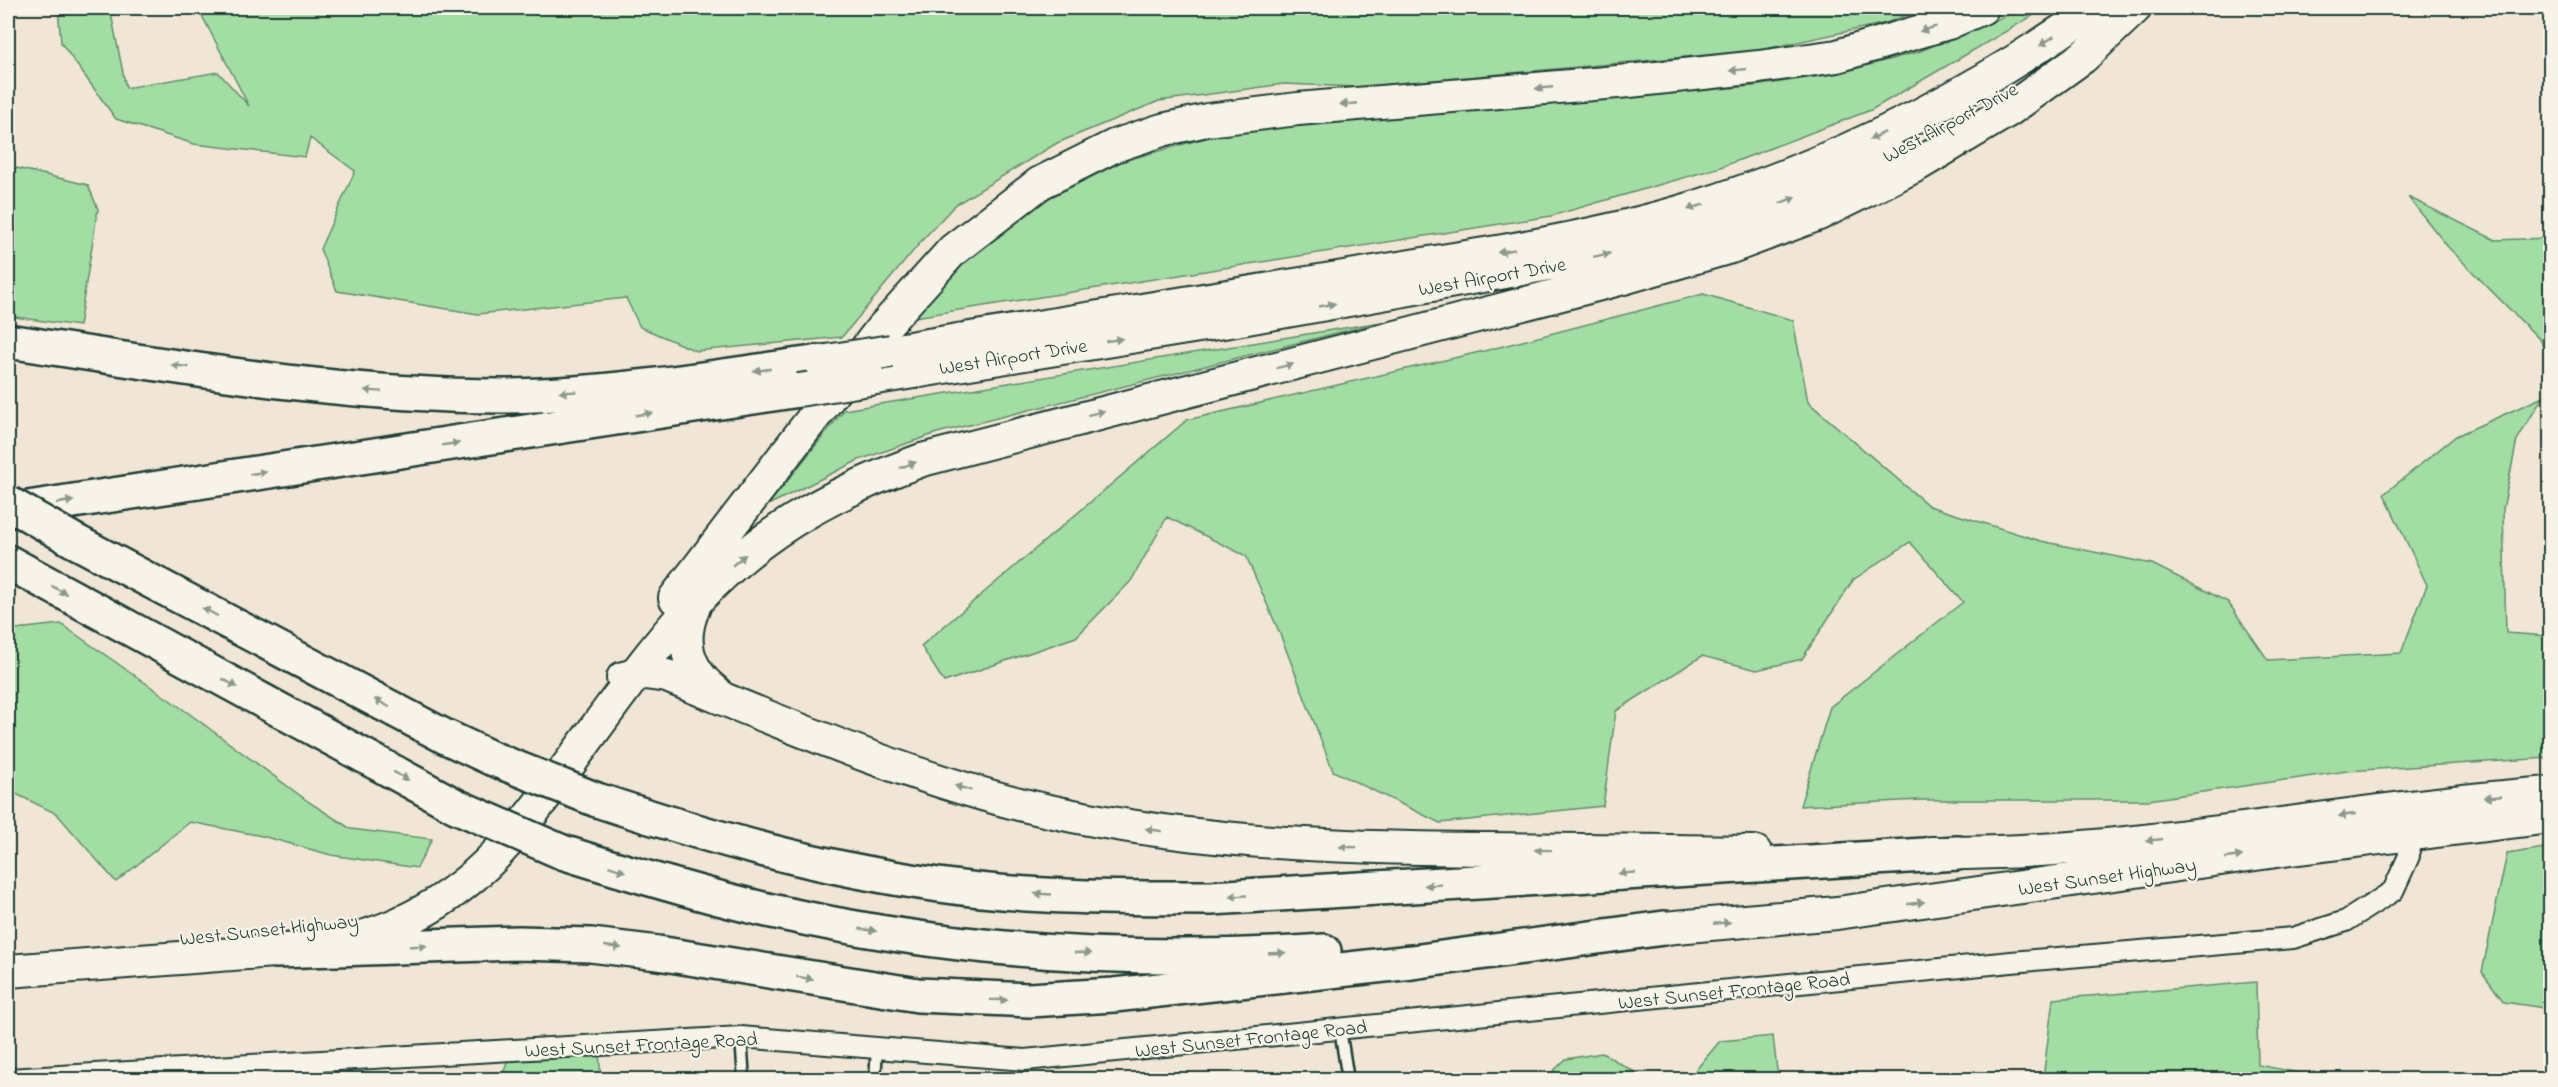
<svg xmlns="http://www.w3.org/2000/svg" width="2558" height="1087" font-family="'Indie Flower',sans-serif">
<style>
.green{fill:#a2dda3;stroke:#608d6c;stroke-width:1.5}
.lines{fill:none;stroke-linecap:round;stroke-linejoin:round}
.lane-casing{stroke:#1f3d34;stroke-width:15}
.street-casing{stroke:#1f3d34;stroke-width:24}
.primary-casing{stroke:#1f3d34;stroke-width:36}
.highway-casing{stroke:#1f3d34;stroke-width:38}
.lane{stroke:#f7f3e8;stroke-width:10}
.street{stroke:#f7f3e8;stroke-width:20}
.primary{stroke:#f7f3e8;stroke-width:32}
.highway{stroke:#f7f3e8;stroke-width:33}
.primary-bridge-casing{stroke:#1f3d34;stroke-width:36;stroke-linecap:butt}
.highway-bridge-casing{stroke:#1f3d34;stroke-width:38;stroke-linecap:butt}
.primary-bridge{stroke:#f7f3e8;stroke-width:32}
.highway-bridge{stroke:#f7f3e8;stroke-width:33}
.oneway{fill:#8b988e}
.labels{text-anchor:middle;stroke-width:4.5;stroke-linejoin:round;paint-order:stroke}
.street-label{font-size:20px;fill:#1f3d34;stroke:#f7f3e8}
</style>
<rect width="100%" height="100%" fill="#f1e6d5"/>
<filter id="ink" filterUnits="userSpaceOnUse"><feTurbulence type="fractalNoise" baseFrequency=".0167" numOctaves="2"/><feDisplacementMap in="SourceGraphic" scale="12" xChannelSelector="R" yChannelSelector="G"/><feConvolveMatrix kernelMatrix="1 2 1 2 8 2 1 2 1" color-interpolation-filters="sRGB"/></filter>
<g filter="url(#ink)">
<path class="green" d="M58 8H110L126 88 218 72 249 106 198 8H1924L1886 23 1761 50 1358 87 1284 84 1159 101 1057 143 955 205 924 238 842 337 696 351 640 327 626 298 478 314 337 291 320 249 355 171 310 138 305 157 194 144 116 119 61 43Z
M2024 8H2040L2034 15 1871 110 1721 167 1551 216 915 317 966 259 1045 200 1123 161 1209 137 1303 122 1754 86 1839 73 1918 52Z
M8 166 88 185 98 209 79 326 8 316Z
M2408 197 2495 240 2550 238V366L2541 341 2448 247Z
M1703 294 1793 320 1808 402 1929 506 2041 541 2152 564 2228 602 2268 660 2401 653 2427 585 2384 494 2456 436 2543 397 2517 440 2503 509 2506 633 2550 636V758L2347 771 2148 800H1921L1800 806 1830 707 1963 602 1910 542 1853 580 1802 659 1757 670 1702 656 1616 711 1603 806 1440 823 1333 771 1280 634 1246 556 1167 517 1131 581 1076 637 944 682 921 646 1187 420 1484 351Z
M1381 322 937 433 859 460 768 505 844 410Z
M61 624 187 712 309 802 351 829 432 839 417 868 331 855 262 836 190 822 116 882 57 814 8 790V630Z
M2550 847V1009L2504 1002 2482 972 2507 854Z
M2256 982 2258 1065 2331 1079H2043L2053 999Z
M1773 1036 1778 1079H1688L1720 1041Z
M599 1052 601 1079 501 1080 508 1059Z
M1602 1053 1647 1079H1545L1566 1059Z"/>
<g class="lines">
<g class="lane-casing">
<path id="lane" d="M1340 1029 1348 1080
M741 1037 744 1080
M875 1080 877 1048"/>
</g>
<g class="street-casing">
<path id="street" d="M8 1079 741 1037 1025 1060 2011 962 2293 938 2346 921 2393 891 2409 856 2407 824"/>
</g>
<g class="primary-casing">
<path id="primary" d="M891 351 1503 251C1567 240 1631 227 1693 208 1837 163 1973 95 2095 8
M870 379 1236 320 1628 250 1728 222 1777 204 1891 155
M675 598 880 331 953 250 1040 183 1114 146 1162 130 1207 120 1298 109 1629 81 1759 67 1837 56 1948 23 1982 8
M694 607C679 640 687 670 716 692
M623 678 645 673 667 676C783 723 898 773 1019 804 1173 842 1329 848 1486 849 1576 850 1666 851 1755 852
M1931 853C2139 855 2344 808 2550 793
M1664 928 1837 913 2291 849 2550 817
M8 971C78 966 148 960 219 955 273 951 332 950 383 930 469 897 511 842 564 771 611 708 657 639 713 584 772 525 844 488 922 460L1627 277 1731 247 1819 214 1917 165 2009 110 2083 57 2135 8"/>
</g>
<g class="highway-casing">
<path id="highway" d="M8 341C172 366 337 396 504 396 609 395 715 377 820 362
M8 511 799 390
M73 540 444 736 491 758
M8 562 456 806
M597 800C709 837 823 869 939 885 1029 898 1121 898 1211 898L1958 853
M562 852C632 874 704 896 776 912 955 952 1141 964 1324 951
M276 951 519 943 591 945 658 953 918 995 1029 1000 1114 995 1412 962 1664 928"/>
</g>
<use href="#lane" class="lane"/>
<use href="#street" class="street"/>
<use href="#primary" class="primary"/>
<use href="#highway" class="highway"/>
<g class="primary-bridge-casing">
<path id="primary-bridge" d="M820 362 891 351
M799 390 870 379"/>
</g>
<g class="highway-bridge-casing">
<path id="highway-bridge" d="M8 503 73 540
M491 758 597 800
M456 806 562 852"/>
</g>
<use href="#primary-bridge" class="primary-bridge"/>
<use href="#highway-bridge" class="highway-bridge"/>
</g>
<defs><path id="oneway-solid" d="M-6-.8H1V-3.2L6.5 0L1 3.2V.8H-6Z" transform="scale(1.5)"/></defs>
<g class="oneway">
<use href="#oneway-solid" transform="translate(1928 29) rotate(163)"/>
<use href="#oneway-solid" transform="translate(2047 41) rotate(146)"/>
<use href="#oneway-solid" transform="translate(1738 70) rotate(174)"/>
<use href="#oneway-solid" transform="translate(1544 88) rotate(175)"/>
<use href="#oneway-solid" transform="translate(1349 104) rotate(175)"/>
<use href="#oneway-solid" transform="translate(1877 136) rotate(155)"/>
<use href="#oneway-solid" transform="translate(1788 200) rotate(-22)"/>
<use href="#oneway-solid" transform="translate(1696 207) rotate(163)"/>
<use href="#oneway-solid" transform="translate(1506 251) rotate(170)"/>
<use href="#oneway-solid" transform="translate(1602 255) rotate(-12)"/>
<use href="#oneway-solid" transform="translate(1327 305) rotate(-10)"/>
<use href="#oneway-solid" transform="translate(1114 340) rotate(-9)"/>
<use href="#oneway-solid" transform="translate(180 366) rotate(-172)"/>
<use href="#oneway-solid" transform="translate(1285 366) rotate(-14)"/>
<use href="#oneway-solid" transform="translate(762 370) rotate(172)"/>
<use href="#oneway-solid" transform="translate(373 391) rotate(-176)"/>
<use href="#oneway-solid" transform="translate(568 392) rotate(177)"/>
<use href="#oneway-solid" transform="translate(1096 413) rotate(-14)"/>
<use href="#oneway-solid" transform="translate(644 414) rotate(-9)"/>
<use href="#oneway-solid" transform="translate(451 444) rotate(-8)"/>
<use href="#oneway-solid" transform="translate(908 465) rotate(-20)"/>
<use href="#oneway-solid" transform="translate(258 473) rotate(-8)"/>
<use href="#oneway-solid" transform="translate(65 502) rotate(-8)"/>
<use href="#oneway-solid" transform="translate(739 560) rotate(-40)"/>
<use href="#oneway-solid" transform="translate(59 590) rotate(29)"/>
<use href="#oneway-solid" transform="translate(210 612) rotate(-152)"/>
<use href="#oneway-solid" transform="translate(230 683) rotate(29)"/>
<use href="#oneway-solid" transform="translate(382 703) rotate(-152)"/>
<use href="#oneway-solid" transform="translate(401 776) rotate(29)"/>
<use href="#oneway-solid" transform="translate(963 788) rotate(-164)"/>
<use href="#oneway-solid" transform="translate(2492 797) rotate(175)"/>
<use href="#oneway-solid" transform="translate(2347 815) rotate(172)"/>
<use href="#oneway-solid" transform="translate(1154 830) rotate(-171)"/>
<use href="#oneway-solid" transform="translate(2154 840) rotate(174)"/>
<use href="#oneway-solid" transform="translate(1348 847) rotate(-179)"/>
<use href="#oneway-solid" transform="translate(1543 850) rotate(-179)"/>
<use href="#oneway-solid" transform="translate(2234 857) rotate(-8)"/>
<use href="#oneway-solid" transform="translate(617 869) rotate(18)"/>
<use href="#oneway-solid" transform="translate(1627 873) rotate(177)"/>
<use href="#oneway-solid" transform="translate(1433 885) rotate(177)"/>
<use href="#oneway-solid" transform="translate(1043 894) rotate(-177)"/>
<use href="#oneway-solid" transform="translate(1238 896) rotate(177)"/>
<use href="#oneway-solid" transform="translate(1916 903) rotate(-8)"/>
<use href="#oneway-solid" transform="translate(1722 923) rotate(-5)"/>
<use href="#oneway-solid" transform="translate(868 930) rotate(9)"/>
<use href="#oneway-solid" transform="translate(418 946) rotate(-2)"/>
<use href="#oneway-solid" transform="translate(613 947) rotate(6)"/>
<use href="#oneway-solid" transform="translate(1083 953) rotate(2)"/>
<use href="#oneway-solid" transform="translate(1277 953) rotate(-2)"/>
<use href="#oneway-solid" transform="translate(805 978) rotate(9)"/>
<use href="#oneway-solid" transform="translate(999 1000) rotate(1)"/>
</g>
</g>
<g class="labels">
<g class="street-label">
<text transform="translate(1950 122) rotate(-28)" y="7">West Airport Drive</text>
<text transform="translate(1492 276) rotate(-10)" y="7">West Airport Drive</text>
<text transform="translate(1013 356) rotate(-9)" y="7">West Airport Drive</text>
<text transform="translate(2107 876) rotate(-8)" y="7">West Sunset Highway</text>
<text transform="translate(269 929) rotate(-6)" y="7">West Sunset Highway</text>
<text transform="translate(1734 990) rotate(-6)" y="7">West Sunset Frontage Road</text>
<text transform="translate(1251 1038) rotate(-6)" y="7">West Sunset Frontage Road</text>
<text transform="translate(641 1044) rotate(-3)" y="7">West Sunset Frontage Road</text>
</g>
</g>
<rect width="2558" height="1087" fill="none" stroke="#f7f3e8" stroke-width="30"/>
<rect x="15" y="15" width="2528" height="1057" fill="none" stroke="#1f3d34" stroke-width="2" filter="url(#ink)"/>
</svg>
